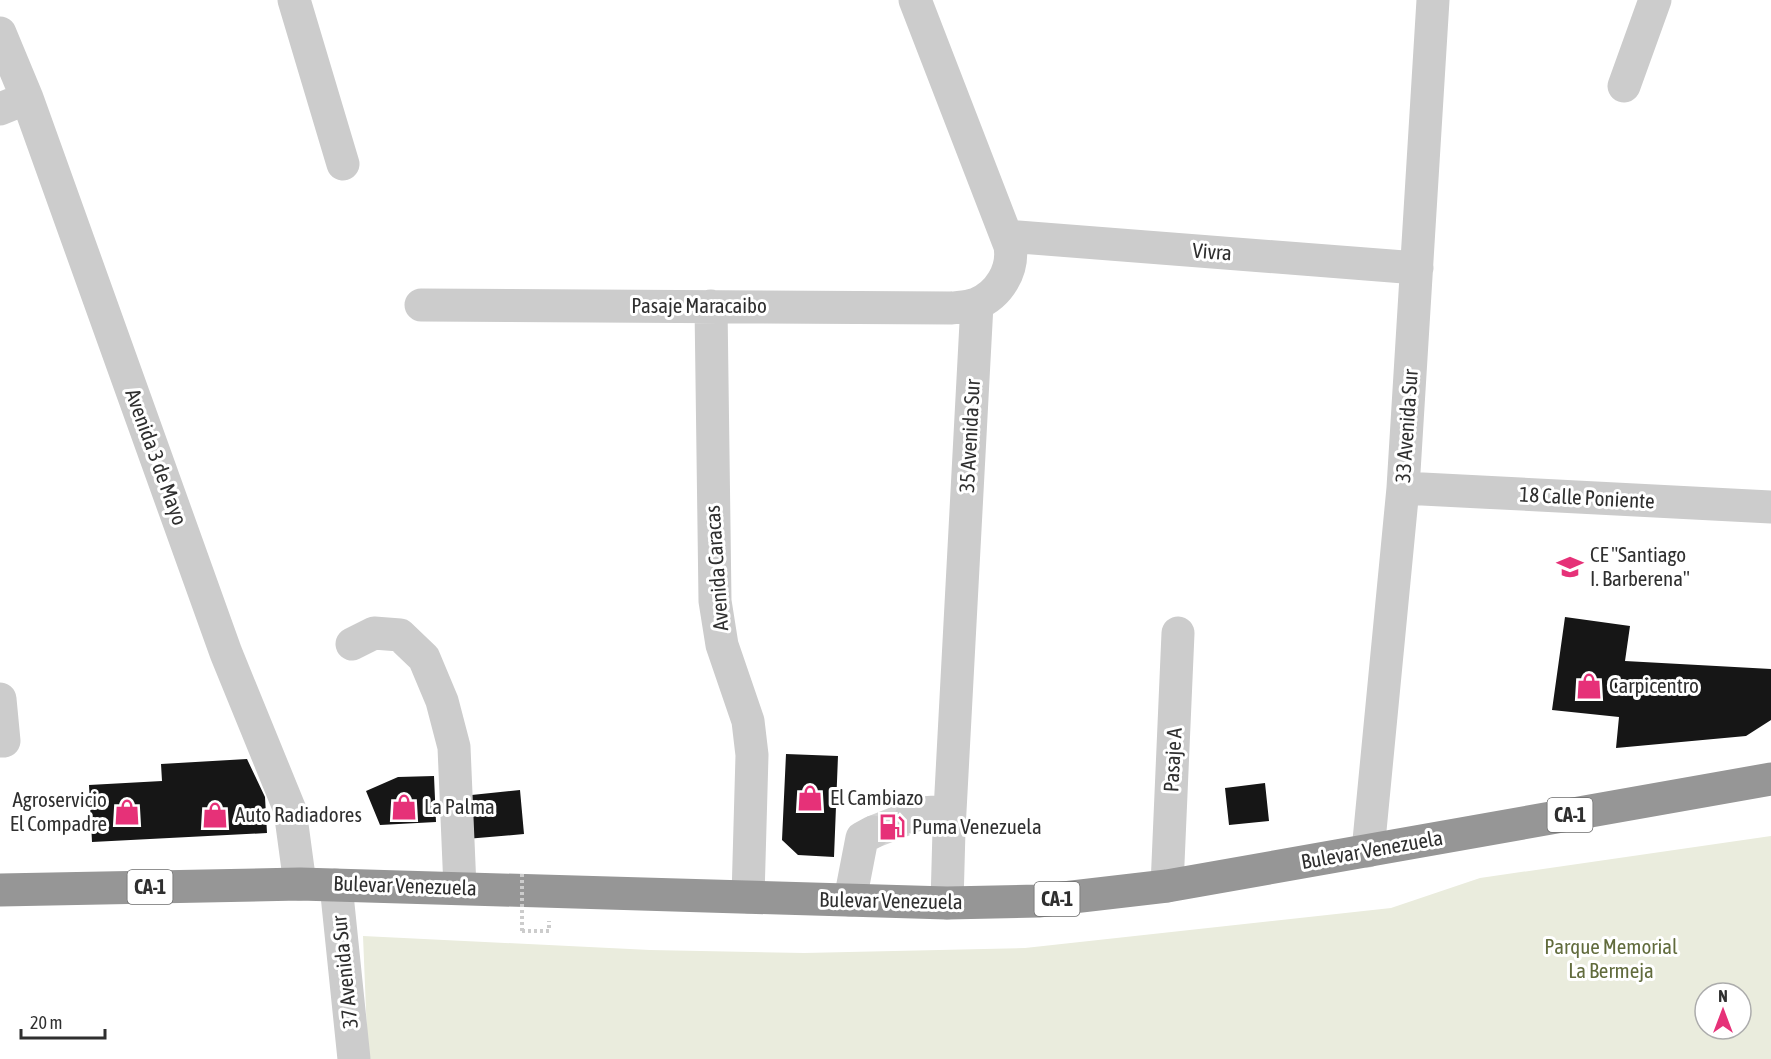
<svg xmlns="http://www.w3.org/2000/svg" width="1771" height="1059" font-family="'Asap Condensed',sans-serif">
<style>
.green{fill:#eaecdd;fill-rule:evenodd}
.building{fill:#161616}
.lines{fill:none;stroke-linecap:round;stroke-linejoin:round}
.minor-tunnel{stroke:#d5d5d5;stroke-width:33;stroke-dasharray:33 16;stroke-linecap:butt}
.path{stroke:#ccc;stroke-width:4;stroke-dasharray:3 3;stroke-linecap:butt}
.minor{stroke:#ccc;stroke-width:33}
.highway{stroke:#969696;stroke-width:33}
.path-bridge{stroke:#ccc;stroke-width:4;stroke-dasharray:3 3;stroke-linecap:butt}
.labels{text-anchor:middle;stroke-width:6;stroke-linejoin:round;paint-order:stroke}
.shield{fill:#fff;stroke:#6d6d6d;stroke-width:1.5}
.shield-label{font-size:20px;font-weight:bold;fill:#2f2f2f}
.street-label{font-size:21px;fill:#2f2f2f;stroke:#fff}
.poi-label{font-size:21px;fill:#2f2f2f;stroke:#fff;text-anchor:start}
.park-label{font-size:21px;fill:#616b3c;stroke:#fff}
</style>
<rect width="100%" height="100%" fill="#fff"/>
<path class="green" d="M1771 836V1059H368L363 936 650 950 804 953 1025 948 1391 908 1480 878ZM1705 993H1741V1029H1705Z"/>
<path class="building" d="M1565 617 1630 626 1625 661 1771 669V720L1746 736 1616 748 1619 717 1552 710Z
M786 754 838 756 834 857 798 855 782 840Z
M247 759 265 797 267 833 92 842 89 785 162 781 161 764Z
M434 776 436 822 380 825 366 791 398 777Z
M1265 783 1269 821 1229 825 1225 788Z
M520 790 524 834 466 839 462 796Z
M907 809 916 830 877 844 869 823Z"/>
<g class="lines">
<path class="minor-tunnel" d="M873 832 911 817"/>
<path class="path" d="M522 931H549V921"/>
<path class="minor" d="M294 0 343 164
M0 33 27 98 226 653 290 810 300 884
M1624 86 1655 0
M0 109 27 98
M1007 236 1417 268
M421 305 952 308C960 307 969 307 976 304 999 295 1014 270 1010 246L915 0
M711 306 715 601 722 645 748 721 752 755 748 897
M1403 488 1771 507
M352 644 374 633 400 635 424 658 442 701 454 747 460 888
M0 699 4 741H0
M911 817 921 813 950 811
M1368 851 1403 488 1433 0
M336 885 354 1059
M1167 886 1178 633
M850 900 862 838 873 832
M947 903 949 830 977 304"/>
<path class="highway" d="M0 890 300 884 947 903 1038 901 1167 886 1771 779"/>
<path class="path-bridge" d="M522 931V874"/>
</g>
<defs>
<g id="school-bare" transform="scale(2.07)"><path d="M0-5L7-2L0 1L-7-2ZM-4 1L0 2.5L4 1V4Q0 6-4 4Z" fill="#e63178" stroke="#fff" stroke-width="2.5" paint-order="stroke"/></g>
<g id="shop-bare" transform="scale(2.07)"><path d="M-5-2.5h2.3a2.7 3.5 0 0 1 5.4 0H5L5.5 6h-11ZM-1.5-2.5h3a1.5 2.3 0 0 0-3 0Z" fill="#e63178" stroke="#fff" stroke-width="2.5" paint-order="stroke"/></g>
<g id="fuel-bare" transform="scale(2.07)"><path d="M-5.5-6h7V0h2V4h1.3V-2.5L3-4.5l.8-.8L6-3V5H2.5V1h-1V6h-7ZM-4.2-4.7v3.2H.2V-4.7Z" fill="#e63178" stroke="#fff" stroke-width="2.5" paint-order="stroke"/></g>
</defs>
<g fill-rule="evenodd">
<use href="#school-bare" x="1570" y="567"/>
<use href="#shop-bare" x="1589" y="686"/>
<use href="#shop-bare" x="810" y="798"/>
<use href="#shop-bare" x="404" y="807"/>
<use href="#shop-bare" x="127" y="812"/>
<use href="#shop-bare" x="215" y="815"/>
<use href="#fuel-bare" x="892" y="827"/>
</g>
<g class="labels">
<g class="shield">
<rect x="1547.5" y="798" width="45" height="34" rx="4.5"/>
<rect x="127.5" y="870" width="45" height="34" rx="4.5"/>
<rect x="1034.5" y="882" width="45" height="34" rx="4.5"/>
</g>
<g class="shield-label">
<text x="1570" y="822">CA-1</text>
<text x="150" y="894">CA-1</text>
<text x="1057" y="906">CA-1</text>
</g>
<g class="street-label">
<text transform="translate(1212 252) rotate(4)" y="7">Vivra</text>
<text x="699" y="313">Pasaje Maracaibo</text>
<text transform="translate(1407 426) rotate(-86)" y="7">33 Avenida Sur</text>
<text transform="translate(970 436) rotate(-87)" y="7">35 Avenida Sur</text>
<text transform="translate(156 457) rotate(70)" y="7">Avenida 3 de Mayo</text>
<text transform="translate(1587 498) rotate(3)" y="7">18 Calle Poniente</text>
<text transform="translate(717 568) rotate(-94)" y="7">Avenida Caracas</text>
<text transform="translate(1173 760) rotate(-87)" y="7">Pasaje A</text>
<text transform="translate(1372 850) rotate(-10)" y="7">Bulevar Venezuela</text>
<text transform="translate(405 886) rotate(2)" y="7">Bulevar Venezuela</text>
<text transform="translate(891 901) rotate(1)" y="7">Bulevar Venezuela</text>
<text transform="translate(345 972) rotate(-96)" y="7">37 Avenida Sur</text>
</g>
<g class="poi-label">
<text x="1590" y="562">CE "Santiago<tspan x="1590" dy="24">I. Barberena"</tspan></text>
<text x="1609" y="693">Carpicentro</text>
<text x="830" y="805">El Cambiazo</text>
<text x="107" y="807" text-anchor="end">Agroservicio<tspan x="107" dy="24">El Compadre</tspan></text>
<text x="424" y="814">La Palma</text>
<text x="235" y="822">Auto Radiadores</text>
<text x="912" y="834">Puma Venezuela</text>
</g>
<g class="park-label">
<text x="1611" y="954">Parque Memorial<tspan x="1611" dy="24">La Bermeja</tspan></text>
</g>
</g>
<g transform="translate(1723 1011)"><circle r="28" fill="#ffffff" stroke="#acacac" stroke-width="1.5"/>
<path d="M0-4.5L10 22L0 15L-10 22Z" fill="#e63178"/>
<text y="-9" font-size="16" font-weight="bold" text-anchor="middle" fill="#2f2f2f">N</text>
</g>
<path d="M21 1029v9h84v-9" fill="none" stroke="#2f2f2f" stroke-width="3"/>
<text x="30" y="1029" font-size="18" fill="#2f2f2f" stroke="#ffffff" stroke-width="4.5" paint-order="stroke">20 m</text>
</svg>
